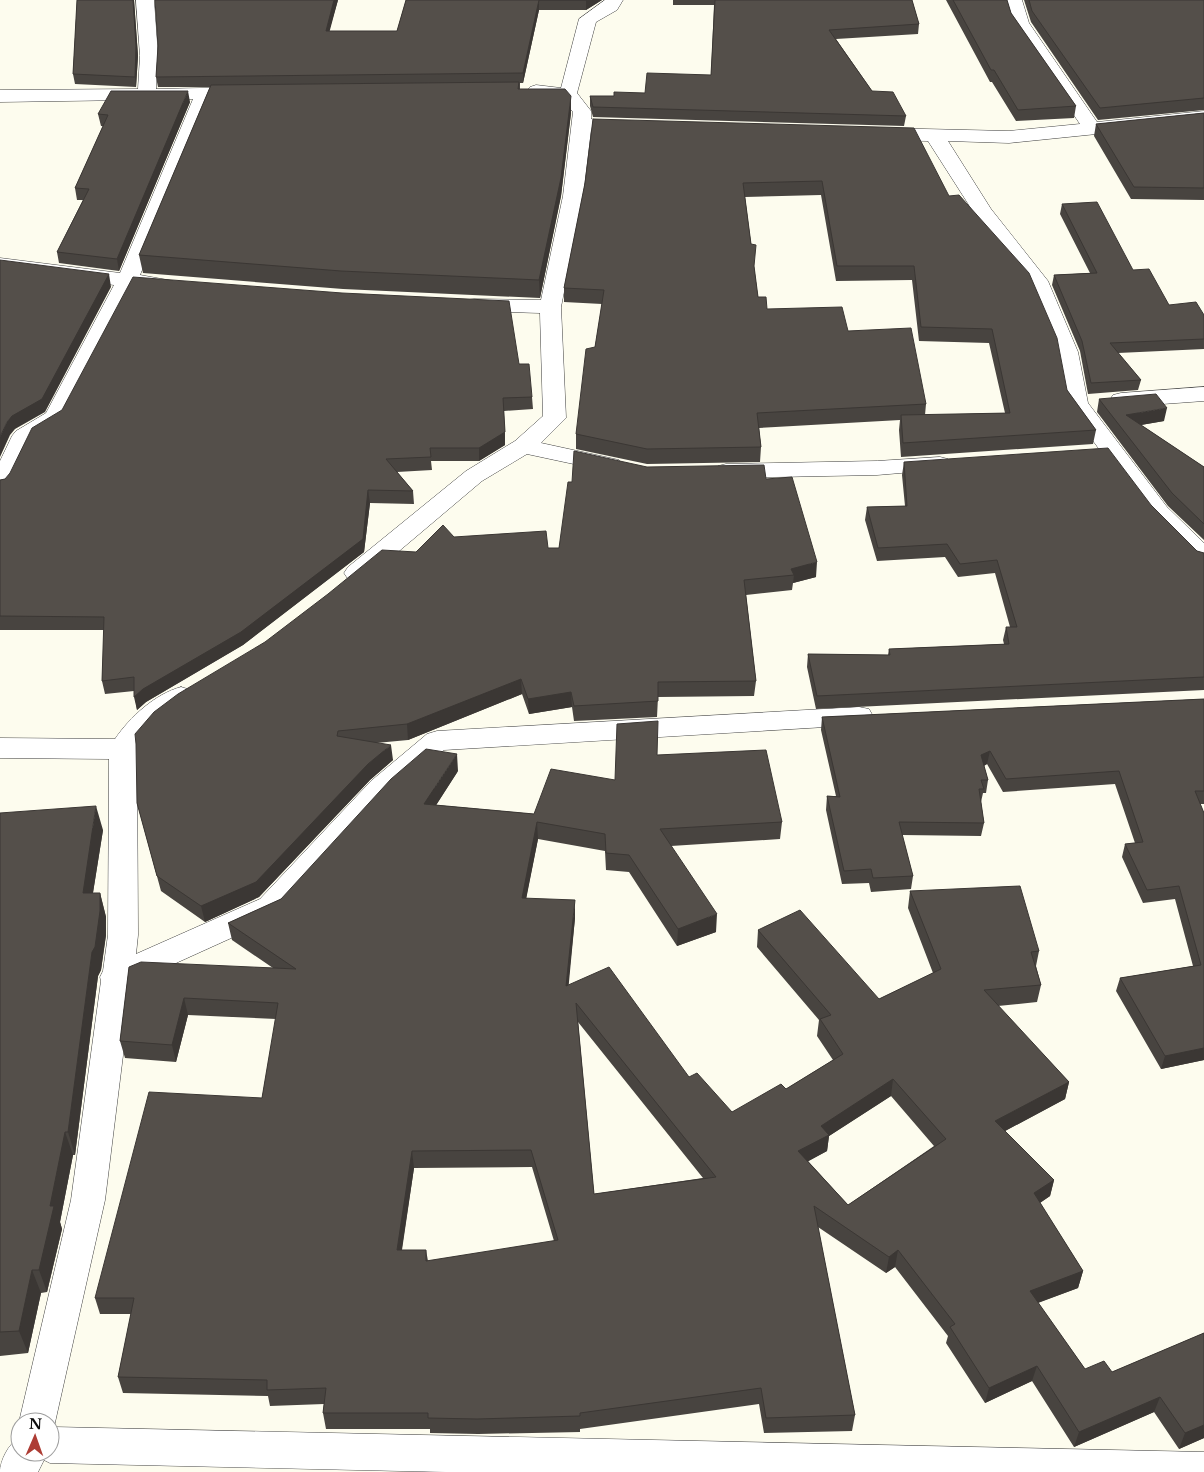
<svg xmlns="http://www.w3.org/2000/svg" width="1204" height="1472" font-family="'Libre Baskerville',serif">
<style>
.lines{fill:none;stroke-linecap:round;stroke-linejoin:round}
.minor-casing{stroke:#404040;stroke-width:1}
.minor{fill:#fff;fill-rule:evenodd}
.wall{fill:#484440;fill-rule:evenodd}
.shaded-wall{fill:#3b3734}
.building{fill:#544f4a;stroke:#3b3734;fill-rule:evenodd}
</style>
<rect width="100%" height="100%" fill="#fdfcee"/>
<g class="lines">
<g class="minor-casing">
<path id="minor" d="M136 0H154L158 56 156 89 245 87 252 89 254 93 252 97 212 99 140 275 173 281 177 285 173 289 166 291 134 287 66 417 63 422 34 440 12 485 8 490 0 492V461L12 436 16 431 46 413 114 285 0 270V258L120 273 193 99 0 102V90L138 89 140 56Z
M605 0H623L617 10 596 22 577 93 591 111V119L606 121 608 125 606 129 591 130 583 196 561 307 566 418 541 443 619 460 623 465 619 470 611 472 527 454 482 481 366 579 357 581 348 579 344 573 348 567 466 471 515 441 543 416 540 313 474 311 466 310 463 305 466 300 474 299 541 300 563 196 573 112 562 99 530 95 527 91 530 87 536 85 561 88 579 19Z
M1004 0H1022L1029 23 1097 122 1204 111V123L1009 143 948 141 991 209 1048 281 1078 352 1088 403 1167 507 1204 543V565L1195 563 1149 517 1066 404 1056 352 1027 282 976 216 928 141 882 140 875 138 873 134 875 130 882 128 1009 131 1080 124 1011 23Z
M1204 387V401L1121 407 1113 405 1110 400 1113 395 1121 393Z
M940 457 948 459 952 464 948 469 877 475 726 478 718 476 714 471 718 466 726 464 877 461Z
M181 687 191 690 194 696 191 702 151 732 137 750 138 935 136 954 260 899 371 781 427 734 437 731 859 707 869 709 873 716 869 723 859 725 444 750 391 795 282 915 132 983 105 1200 54 1427 1204 1452V1472H446L50 1463 44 1460 38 1472H0C0 1461 9 1442 20 1438V1452H50V1422H19L71 1200 101 981 100 977 103 971 108 935 109 759 0 758V738L115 739C130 717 155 694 181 687Z"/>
</g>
<use href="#minor" class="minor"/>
</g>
<path class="wall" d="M77 0H134L138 56 136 87 75 84 73 74Z
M338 0 329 31H397L406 0H602L586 10H539L523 83H520V89L571 113 561 196 540 298 343 289 143 273 139 255 210 87H158L156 77 158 46Z
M673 0H912L919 24 918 34 836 39 872 91 906 116 904 126 593 117 590 106V96H614L645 93 711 75 714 5H673Z
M946 0H1007L1011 13 1076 106 1074 118 1016 121 992 82H990Z
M1024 0H1204V110L1098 120 1031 22Z
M190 102 119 271 59 263 57 252 83 200H77L75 188 103 126H101L98 114Z
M1204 113V200L1131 199 1094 136 1096 124Z
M593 119 949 196 1067 390 1096 430 1093 444 901 457 899 430 900 420 759 428 761 447 760 462 647 464 576 449V434L595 347 602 304 564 302V288L585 183ZM821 195 836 281 912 280 919 341 989 343 1005 413 925 415 926 404 848 331 767 309 758 297 745 197Z
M1062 204 1169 305 1204 315V349L1118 353 1141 380 1138 390 1088 394 1080 351 1052 285 1054 275 1090 273 1060 214Z
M519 364 532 397 533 409 504 411 505 445 479 461H431L432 470 397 472 413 491 414 504 370 503 364 552 243 645 146 702 137 710 134 691 105 694 102 681 104 630H0V480Z
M1099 399 1164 421 1141 425 1204 467V540L1168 506 1097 412Z
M904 462 1151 505 1197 551 1204 553V690L816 709 807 667 808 654 888 655 889 649 1004 644 1003 640 1006 627H1010L995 573 958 577 945 557 877 561 865 520 867 507 905 506 902 475Z
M647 467 766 479 816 577 793 583 792 590 746 595 756 681 754 696 658 697 657 717 574 721 572 707 529 714 522 694 408 740 376 743 393 760 370 780 259 897 205 922 161 891 137 803 416 552 454 537 548 548H559L572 482Z
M1204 699V804H1200L1204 813V1060L1161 1069 1116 991 1120 978 1193 966 1175 899 1143 903 1122 857 1125 844 1135 843 1115 784 1003 792 987 764 984 766 988 780 986 793H983L981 802 984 823 981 836 902 835 913 876 911 889 871 892 869 883 842 884 826 810 827 796H836L821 730 822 717Z
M657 755 782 822 780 839 671 846 716 932 677 946 629 872 606 870 605 851 538 839 526 898 575 918 568 985 689 1077 732 1112 786 1089 833 1060 817 1036 819 1020 757 947 758 930 879 999 933 973 908 908 910 891 1039 951 1036 966 1041 985 1037 1002 998 1006 1069 1082 1065 1099 1005 1131 1054 1180 1050 1196 1040 1203 1083 1271 1078 1288 1038 1303 1085 1369 1112 1372 1204 1333V1438L1179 1449 1154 1412 1074 1447 1032 1381 985 1403 946 1343 948 1336 895 1267 886 1273 818 1227 855 1415 852 1431 764 1433 759 1404 580 1429V1432L478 1434 430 1433V1429H326L323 1413 324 1404 270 1406 268 1396 123 1393 118 1377 131 1314H100L95 1298 262 1098 276 1019 188 1015 176 1062 125 1058 120 1041 129 967 273 968 232 940 228 923 281 899 458 771 436 805 534 814 615 780ZM578 1022 703 1178 594 1194ZM891 1096 934 1146 848 1205 808 1161 827 1151 829 1136ZM532 1167 554 1241 428 1261 426 1250H402L414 1168Z
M0 813 103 830 93 893H100L106 917V935L101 970 98 976 75 1155H73L60 1222 62 1229 47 1292 41 1293 28 1353 0 1356Z"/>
<path class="shaded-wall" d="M133 0H134L138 56 136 87 135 77Z
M334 0H338L327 41 326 31Z
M539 0V10L523 83V73Z
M586 0H602L586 10Z
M188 91 190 102 119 271 117 259Z
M571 96V113L561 196 540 298 539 280Z
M109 274 111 287 45 412 15 429 10 435 0 457V437L7 422Z
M1167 408 1164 421 1123 428 1126 415Z
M505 432V445L479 461V448Z
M368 490 370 503 364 552 243 645 146 702 137 710 134 697Z
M817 562 816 577 793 583 794 575 791 569Z
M521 679 522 694 408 740 407 724Z
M571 692 572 707 529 714 528 699Z
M391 745 393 760 370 780 259 897 205 922 201 906Z
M990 751 987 764 979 768 981 755Z
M457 754 458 771 426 821 424 804Z
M96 806 103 830 89 917 83 893Z
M537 822 538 839 523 915 522 898Z
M100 893 106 917V935L101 970 98 976 75 1155 68 1132Z
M575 900V918L567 1003 566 986Z
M717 914 716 932 677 946 678 929Z
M184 998 188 1015 176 1062 172 1045Z
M1204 1048V1060L1161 1069 1165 1056Z
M893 1079 891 1096 829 1136 827 1151 796 1168 798 1151 821 1126Z
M1069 1082 1065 1099 992 1138 995 1121Z
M65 1132 73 1155 60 1222 62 1229 47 1292 39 1270 50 1206Z
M412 1151 414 1168 399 1267 397 1250Z
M1054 1180 1050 1196 1029 1210 1034 1193Z
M898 1250 895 1267 886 1273 889 1257Z
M32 1270 41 1293 28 1353 19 1331Z
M1083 1271 1078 1288 1026 1307 1030 1291Z
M1037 1366 1032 1381 985 1403 989 1388Z
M1160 1397 1154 1412 1074 1447 1079 1432Z
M1204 1425V1438L1179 1449 1185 1433Z"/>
<path class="building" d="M77 0H133L136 46 135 77 73 74Z
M155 0H334L326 31H397L406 0H587H539L523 73 156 77 158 46Z
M715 0H912L919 24 829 30 872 91 893 92 906 116 593 107 590 96H614V92L645 93 647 73 711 75Z
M953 0H1007L1011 13 1076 106 1018 110 994 70H991Z
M1029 0H1204V98L1100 108 1032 11Z
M519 82 518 89H565L571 96 561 178 539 280 341 271 139 255 211 85Z
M111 91H188L117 259 57 252 89 189 75 188 108 115 98 114Z
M1204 113V188L1134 187 1096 124Z
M593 119 914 128 949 196 959 195 1029 273 1057 338 1067 390 1096 430 903 443 901 415 1010 413 992 329 921 327 914 266H837L822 181 743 183 751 244 756 245 754 266 758 297H766L767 309 842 307 848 331 911 328 926 404 757 413 761 447 647 449 576 434 586 349 595 347 604 290 564 288 585 183Z
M1097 202 1133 270 1149 269 1169 305 1196 302 1204 315V339L1110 343 1141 380 1091 383 1082 341 1054 275 1097 273 1062 204Z
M0 260 109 274 42 399 12 416 7 422 0 437Z
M133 277 342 293 509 301 519 364H529L532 397 503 398 505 432 479 448H430L431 457 386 459 413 491 368 490 363 539 241 632 143 689 134 697V677L102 681 104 617 0 616V480L5 479 10 473 32 428 62 410Z
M1156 394 1167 408 1126 415 1204 467V524L1172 493 1099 399Z
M1108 448 1151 505 1197 551 1204 553V677L817 696 808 654 890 655 889 649 1009 644 1006 627H1017L997 560 960 564 947 544 878 548 867 507 907 506 904 462Z
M574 451 647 467 764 465 766 479 792 477 817 562 791 569 794 575 744 580 756 681 658 682V701L574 706 571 692 528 699 521 679 407 724 338 731 337 736 391 745 368 764 256 882 201 906 157 876 137 803 136 744 135 734 154 712 178 694 265 642 328 594 382 550 416 552 443 525 454 537 546 531 548 548H559L568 482H572Z
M1204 699V791H1195L1204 813V1048L1165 1056 1120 978 1201 965 1179 886 1147 890 1125 844 1143 842 1119 771 1006 779 990 751 981 755 988 780H981L984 789H979L984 823 899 822 913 876 873 878 871 869 844 871 827 796 840 797 822 717Z
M658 721 657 755 766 750 782 822 660 829 717 914 678 929 629 855 606 853 605 834 537 822 522 898 575 900 566 986 609 967 689 1077 697 1073 732 1112 781 1084 786 1089 843 1054 820 1019 831 1015 758 930 800 910 879 999 941 969 910 891 1020 886 1039 951 1031 952 1041 985 984 990 1069 1082 995 1121 1054 1180 1034 1193 1083 1271 1030 1291 1085 1369 1104 1361 1112 1372 1204 1333V1425L1185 1433 1160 1397 1079 1432 1037 1366 989 1388 950 1327 955 1324 898 1250 889 1257 814 1206 855 1415 766 1418 761 1388 580 1413V1416L477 1419 428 1418V1413H323L326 1388 267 1390V1380L118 1377 134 1298H95L149 1092 262 1098 278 1003 184 998 172 1045 120 1041 129 967 141 962 296 969 228 923 281 899 391 779 426 749 457 754 424 804 534 814 551 769 615 780 617 724ZM576 1003 716 1177 594 1194ZM893 1079 946 1139 848 1205 798 1151 829 1135 821 1126ZM531 1150 558 1240 426 1261V1250H397L412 1151Z
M96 806 83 893H100V911L95 947 92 952 68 1132H65L50 1206H54L39 1270H32L19 1331 0 1332V813Z"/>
<g transform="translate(35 1437) rotate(2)"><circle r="24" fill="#ffffff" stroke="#9e9e9e"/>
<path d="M0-4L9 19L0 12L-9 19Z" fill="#ad3c34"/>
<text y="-8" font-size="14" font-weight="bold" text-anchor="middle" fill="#0d0d0d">N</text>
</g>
</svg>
